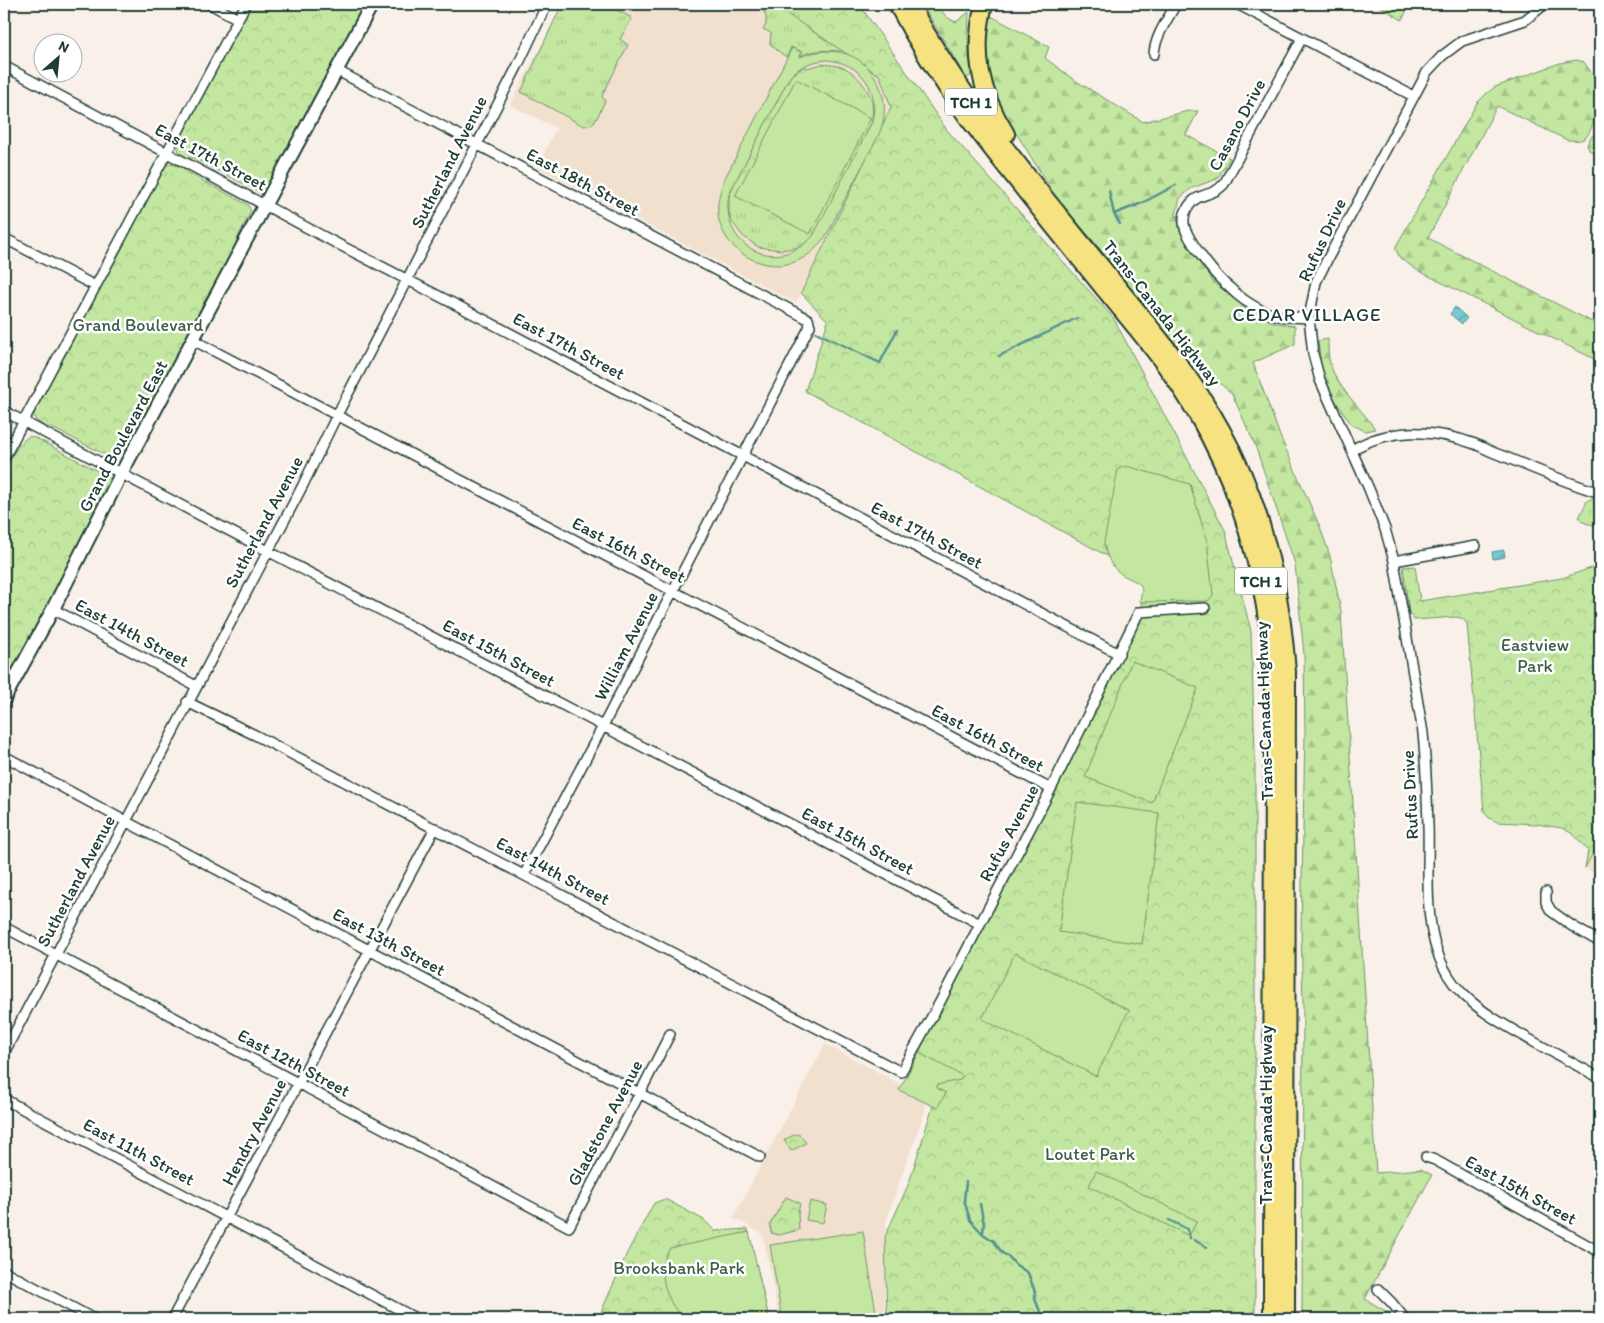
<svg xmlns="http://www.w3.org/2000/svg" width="1604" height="1323" font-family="Itim,sans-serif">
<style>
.built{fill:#f2e0cf}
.grass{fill:url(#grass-tufts);stroke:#71926a}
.forest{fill:url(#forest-firs);stroke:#71926a}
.park{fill:url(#park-crowns);stroke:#71926a}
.garden{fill:#c3e7a0;stroke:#71926a;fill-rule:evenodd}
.water{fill:url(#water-waves);stroke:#549091}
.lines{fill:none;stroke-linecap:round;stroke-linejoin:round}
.stream{stroke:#549091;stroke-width:2.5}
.street-casing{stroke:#1f3d34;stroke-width:12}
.secondary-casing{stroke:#1f3d34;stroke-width:16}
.highway-casing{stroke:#1f3d34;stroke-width:20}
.street{stroke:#fff;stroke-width:9}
.secondary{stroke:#fff;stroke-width:12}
.highway{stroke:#f7e281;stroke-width:16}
.labels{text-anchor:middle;stroke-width:5;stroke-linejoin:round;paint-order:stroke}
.shield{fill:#fff;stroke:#627771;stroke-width:1}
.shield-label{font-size:16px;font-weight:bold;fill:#1f3d34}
.street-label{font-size:18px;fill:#1f3d34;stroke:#fff}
.park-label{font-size:18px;fill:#405f4a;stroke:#fff}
.neighbourhood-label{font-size:19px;letter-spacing:1px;fill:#1f3d34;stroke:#fff}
</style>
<defs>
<pattern id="grass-tufts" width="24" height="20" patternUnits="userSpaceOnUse" patternTransform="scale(1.25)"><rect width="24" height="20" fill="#c3e7a0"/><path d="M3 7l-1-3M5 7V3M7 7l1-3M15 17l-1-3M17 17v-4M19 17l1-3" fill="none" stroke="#a7c78a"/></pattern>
<pattern id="forest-firs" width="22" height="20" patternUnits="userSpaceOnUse" patternTransform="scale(1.25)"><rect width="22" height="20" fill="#c3e7a0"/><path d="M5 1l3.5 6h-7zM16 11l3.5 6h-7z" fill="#a7c78a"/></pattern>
<pattern id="park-crowns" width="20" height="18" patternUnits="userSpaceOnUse" patternTransform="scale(1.25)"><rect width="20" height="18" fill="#c3e7a0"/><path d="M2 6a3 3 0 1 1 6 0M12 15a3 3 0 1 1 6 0" fill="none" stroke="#a7c78a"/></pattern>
<pattern id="water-waves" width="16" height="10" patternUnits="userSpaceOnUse" patternTransform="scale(1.25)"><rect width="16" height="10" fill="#77c8cf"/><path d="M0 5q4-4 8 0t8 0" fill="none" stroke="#61a4a9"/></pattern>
</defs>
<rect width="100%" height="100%" fill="#f9f1e9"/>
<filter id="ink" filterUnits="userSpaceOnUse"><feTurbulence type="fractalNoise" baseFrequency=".02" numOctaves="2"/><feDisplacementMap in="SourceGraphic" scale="10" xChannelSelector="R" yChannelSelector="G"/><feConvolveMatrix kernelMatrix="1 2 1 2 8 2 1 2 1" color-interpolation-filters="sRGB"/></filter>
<g filter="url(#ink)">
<path class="built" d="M563 4H766L861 55 889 86 896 113 796 303 537 167 556 128 510 105Z
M1600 840V876L1585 868Z
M825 1044 925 1097V1112L900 1180 886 1222 885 1319H779L764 1241 761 1233 733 1218Z"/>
<path class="grass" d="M562 4H606L632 18 620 39 628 45 602 96 605 101 596 120 591 125 584 126 578 123 521 92Z
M760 4H771L853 51C835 52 817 47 800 56L802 52 791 47 787 57C783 56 774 47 770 44L771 33 763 29 766 25V16Z
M822 64C829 65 836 65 842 67 855 71 869 89 872 102 873 109 872 116 872 122L816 233 809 243 795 248 780 250 758 247 743 236 732 222 729 212V197L734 184 789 78 805 65 807 68Z"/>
<path class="forest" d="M922 4H939C941 13 948 19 956 22L969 12 968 38 971 76 966 78Z
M1376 4H1410L1402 20Z
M991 16 1049 47 1045 58 1073 79 1143 122 1188 111H1198L1186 135 1230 158 1217 179 1192 188 1180 198 1176 214 1180 229 1194 255 1215 284 1272 322 1295 326V344L1253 363 1280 436 1320 527 1330 556 1341 611 1376 1173 1421 1169 1432 1175 1365 1299 1389 1313 1393 1319H1302L1303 1003 1301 930 1305 734 1304 655 1295 564 1255 445 1232 394 1176 345 1102 252 1056 198 1023 144 997 104 983 64 987 22Z
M1576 60 1584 62C1587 67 1591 71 1593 76 1599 90 1597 125 1586 137 1581 142 1574 140 1567 140L1497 106 1428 238 1600 326V362L1417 270 1400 258 1395 248 1477 103 1487 93 1495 87 1560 63Z
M1600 131V157L1589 150 1587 145C1590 138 1593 133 1600 131Z
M1328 339C1328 345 1328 353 1329 359 1335 387 1360 406 1375 429L1365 431 1351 424 1333 397 1322 374 1318 341Z"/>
<path class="park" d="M251 4H367L264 193H261L194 158C182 159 175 151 179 140Z
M772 4H859L947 130 1114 319 1225 530 1251 631 1255 754V1319H887L885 1237 909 1183 935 1099 905 1080 1153 581 805 391 828 321 801 293 891 107 880 76Z
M171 164 183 167 187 172 248 205 251 211 239 235 233 253 126 453 108 456 50 427H46C40 423 33 421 34 413L161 174 166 165Z
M30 436 40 440 103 474 109 479 110 484 89 529 4 691V473C11 460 16 443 30 436Z
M1594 497 1600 498V518L1597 519 1594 525C1587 524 1583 523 1579 518L1587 501Z
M1600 565V840L1585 868 1588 850 1573 834 1562 828 1536 824 1497 822 1489 818 1484 811 1467 624 1463 619 1457 617 1414 620 1409 613 1403 567 1415 566 1420 601 1562 578Z
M796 1134 800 1135 806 1143 791 1151 784 1140Z
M786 1197 800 1203 798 1214 799 1230 779 1235 771 1233 770 1224Z
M665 1199 704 1220 715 1231 748 1229 769 1319H598L628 1251 654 1203Z"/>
<path class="garden" d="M792 48 801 52 800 57C823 47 852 49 869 69 882 84 887 103 883 122 880 136 870 150 864 163 855 180 846 197 837 214 832 224 828 235 820 243 816 249 810 254 803 258 773 276 730 257 720 224 715 209 719 194 724 180ZM827 60C861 63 880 89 872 122L813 236C776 276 719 247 729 194L789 78C799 66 812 61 827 60Z
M796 79 871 118 810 234 735 196Z
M1126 466 1190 484 1207 541 1213 595 1208 601 1140 602C1140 597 1143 590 1141 586 1139 582 1134 581 1131 579 1113 572 1107 560 1104 542L1118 469Z
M1132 661 1198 688 1152 803 1085 777Z
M1077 802 1159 813 1142 944 1059 932Z
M1015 953 1129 1010 1096 1076 982 1019Z
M919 1053 963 1076 960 1080 937 1085V1088L946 1093 937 1108 899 1090Z
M1096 1171 1197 1221 1189 1236 1089 1186Z
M810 1201 827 1205 823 1223 806 1220Z
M863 1231 877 1319H782L770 1245Z
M749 1232 769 1319H683C666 1300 655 1271 670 1248Z"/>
<path class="water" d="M1455 307 1467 318 1462 324 1450 314Z
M1504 550 1505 557 1493 559 1492 552Z"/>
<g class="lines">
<path class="stream" d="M1109 191 1114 214 1120 224
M1114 214 1142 203 1176 185
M816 332 880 363 897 330
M999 356 1077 318
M966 1182 964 1200 970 1220 983 1234 994 1241 1002 1253 1008 1256 1015 1264 1028 1273 1035 1292V1299L1043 1319
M980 1204 984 1224 983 1232
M1169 1220 1187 1229 1190 1238
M1194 1240 1207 1247"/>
<g class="street-casing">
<path id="street" d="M210 4 238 19
M1237 4 1413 96
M1545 4 1525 20 1462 41 1442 56 1427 72 1327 260 1316 282 1309 318 1313 354 1320 380 1369 489 1385 529 1394 561 1423 733C1426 763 1427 793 1428 824 1430 881 1418 952 1465 996 1485 1015 1510 1028 1534 1042 1556 1054 1578 1066 1600 1078
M1302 38 1224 184C1221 187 1218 190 1215 191 1203 197 1195 195 1187 209 1183 215 1183 225 1186 231 1194 248 1215 276 1230 288 1239 297 1249 304 1261 310 1276 318 1292 317 1309 318
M1154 54C1155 36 1168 19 1176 4
M4 66 332 241 466 310 1119 654
M336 70 808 319 810 326 603 726 524 875
M4 238 95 286
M193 340 1051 789
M4 411C327 585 655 751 980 924
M1352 450C1390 427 1434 429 1475 444 1484 448 1493 453 1503 456 1535 469 1567 483 1600 493
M4 458 246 4
M1394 561 1476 546
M53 609 196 686
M187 702 255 735 901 1072 940 1002 980 924 1051 789 1139 612 1205 608
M4 756 125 821 760 1157
M1546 892V902L1551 911 1572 926 1600 942
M4 927 569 1227 640 1093 670 1034
M4 1053 303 485 337 415 517 67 547 4
M4 1099 417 1319
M1426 1157 1435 1160 1600 1252
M4 1271 94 1319
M1378 1289 1392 1303 1405 1319
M172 1319 435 828"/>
</g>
<g class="secondary-casing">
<path id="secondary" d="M4 699 53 609 121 474 372 4"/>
</g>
<g class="highway-casing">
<path id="highway" d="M897 4C918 44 942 82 968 118 1013 177 1059 233 1105 290 1137 329 1170 367 1195 411 1243 491 1266 580 1273 673L1272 1319
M910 4C966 109 1047 199 1121 291 1158 336 1194 380 1222 431 1263 505 1281 589 1287 672L1286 1319
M984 4C972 53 980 92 1006 134"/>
</g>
<use href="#street" class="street"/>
<use href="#secondary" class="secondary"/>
<use href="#highway" class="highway"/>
</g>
</g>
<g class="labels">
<g class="shield">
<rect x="945" y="88.5" width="52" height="27" rx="4"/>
<rect x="1235" y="567.5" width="52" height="27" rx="4"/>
</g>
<g class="shield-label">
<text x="971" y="108">TCH 1</text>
<text x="1261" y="587">TCH 1</text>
</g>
<g class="street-label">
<text transform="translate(1237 125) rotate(-62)" y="6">Casano Drive</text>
<text transform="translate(211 157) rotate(28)" y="6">East 17th Street</text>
<text transform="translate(449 162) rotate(-63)" y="6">Sutherland Avenue</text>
<text transform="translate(583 182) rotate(28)" y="6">East 18th Street</text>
<text transform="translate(1322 240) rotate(-65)" y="6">Rufus Drive</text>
<text transform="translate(1162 313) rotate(52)" y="6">Trans-Canada Highway</text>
<text transform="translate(569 346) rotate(28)" y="6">East 17th Street</text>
<text transform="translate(123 436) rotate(-62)" y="6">Grand Boulevard East</text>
<text transform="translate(264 522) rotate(-62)" y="6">Sutherland Avenue</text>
<text transform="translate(927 535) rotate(28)" y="6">East 17th Street</text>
<text transform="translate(629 550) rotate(27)" y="6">East 16th Street</text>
<text transform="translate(132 633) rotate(28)" y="6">East 14th Street</text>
<text transform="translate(626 646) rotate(-63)" y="6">William Avenue</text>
<text transform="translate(499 653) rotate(28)" y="6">East 15th Street</text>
<text transform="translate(1264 711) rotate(-92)" y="6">Trans-Canada Highway</text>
<text transform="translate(988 738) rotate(28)" y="6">East 16th Street</text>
<text transform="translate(1410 795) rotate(-93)" y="6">Rufus Drive</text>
<text transform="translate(1009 833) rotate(-62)" y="6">Rufus Avenue</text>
<text transform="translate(858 841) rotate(28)" y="6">East 15th Street</text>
<text transform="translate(553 871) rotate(28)" y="6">East 14th Street</text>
<text transform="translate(76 881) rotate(-62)" y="6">Sutherland Avenue</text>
<text transform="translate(389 942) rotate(28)" y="6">East 13th Street</text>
<text transform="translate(294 1063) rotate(28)" y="6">East 12th Street</text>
<text transform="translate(1266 1115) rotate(-90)" y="6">Trans-Canada Highway</text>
<text transform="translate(605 1123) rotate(-62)" y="6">Gladstone Avenue</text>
<text transform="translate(254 1132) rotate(-62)" y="6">Hendry Avenue</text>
<text transform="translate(139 1152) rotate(28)" y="6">East 11th Street</text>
<text transform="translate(1521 1190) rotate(29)" y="6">East 15th Street</text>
</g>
<g class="park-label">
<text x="138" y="331">Grand Boulevard</text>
<text x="1535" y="651">Eastview<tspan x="1535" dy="21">Park</tspan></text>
<text x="1090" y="1160">Loutet Park</text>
<text x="679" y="1274">Brooksbank Park</text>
</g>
<g class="neighbourhood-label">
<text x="1307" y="321">CEDAR VILLAGE</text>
</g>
</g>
<rect width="1604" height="1323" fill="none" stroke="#fff" stroke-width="20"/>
<rect x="10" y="10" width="1584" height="1303" fill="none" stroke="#1f3d34" stroke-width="2" filter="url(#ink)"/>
<g transform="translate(58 58) rotate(27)"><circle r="24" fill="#ffffff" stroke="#a5b1ae"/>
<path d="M0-4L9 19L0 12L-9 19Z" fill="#1f3d34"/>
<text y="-8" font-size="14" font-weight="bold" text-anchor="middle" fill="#1f3d34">N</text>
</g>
</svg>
